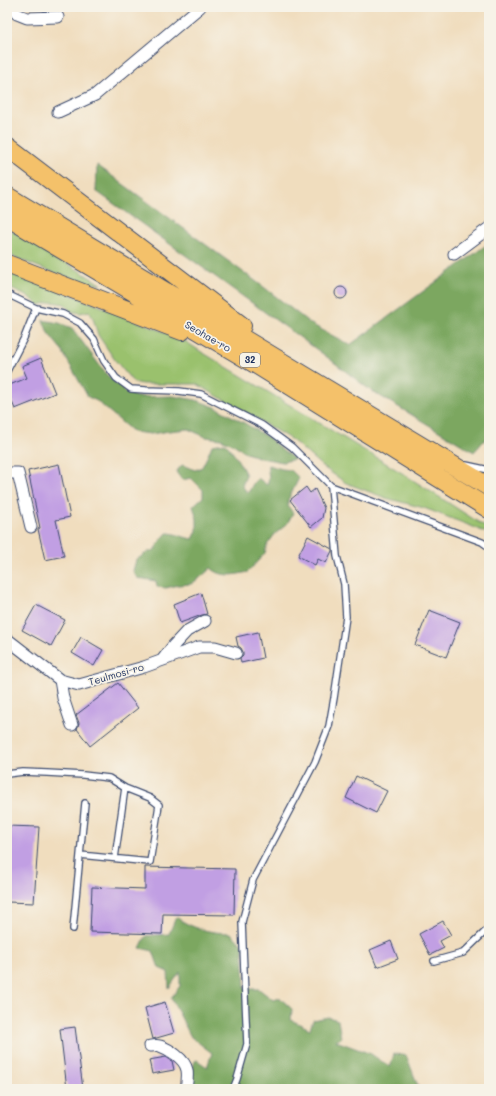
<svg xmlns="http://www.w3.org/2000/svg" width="496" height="1096" font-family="Mali,sans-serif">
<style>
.green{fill:#9ac16d;stroke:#5a7866}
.forest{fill:#7ba760;stroke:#4b6b5f}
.building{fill:#c19fe3}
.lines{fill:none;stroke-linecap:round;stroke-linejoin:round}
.service-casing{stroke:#3b496c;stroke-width:8}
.minor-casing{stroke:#3b496c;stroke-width:13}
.trunk-casing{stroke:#3b496c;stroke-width:20}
.service{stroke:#fff;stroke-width:5.5}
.minor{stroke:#fff;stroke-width:11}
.trunk{stroke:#f4c16a;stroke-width:18}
.labels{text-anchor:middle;stroke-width:3.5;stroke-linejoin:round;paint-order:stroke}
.shield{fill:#f7f3e8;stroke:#5d6a87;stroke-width:1}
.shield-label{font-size:9px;font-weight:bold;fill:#1b2f5e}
.street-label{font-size:10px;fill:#1b2f5e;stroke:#f7f3e8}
</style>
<rect width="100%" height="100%" fill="#f7f3e8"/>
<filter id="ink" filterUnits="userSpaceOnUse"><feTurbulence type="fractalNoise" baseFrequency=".025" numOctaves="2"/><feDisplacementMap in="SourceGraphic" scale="8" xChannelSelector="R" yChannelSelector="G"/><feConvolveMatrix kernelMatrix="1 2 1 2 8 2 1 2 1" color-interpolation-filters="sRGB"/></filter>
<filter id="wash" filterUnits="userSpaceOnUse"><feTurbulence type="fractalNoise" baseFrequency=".012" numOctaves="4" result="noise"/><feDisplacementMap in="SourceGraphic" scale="16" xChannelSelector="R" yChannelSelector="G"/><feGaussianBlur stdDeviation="0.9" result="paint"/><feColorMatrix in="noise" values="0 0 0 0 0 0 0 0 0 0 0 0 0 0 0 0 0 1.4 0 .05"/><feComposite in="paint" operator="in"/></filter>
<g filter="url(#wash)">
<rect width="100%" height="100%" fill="#f0ddbe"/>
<path class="green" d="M7 228 52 254 102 285C69 280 38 267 7 254Z
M7 269 182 339 200 351 245 378 402 473 489 529V534L471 526 424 508 386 498 346 483 323 467 292 440 197 384H142L133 382 115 360 98 335 93 318 89 311 80 313 70 311 65 304 52 302 38 305 31 298 7 287Z"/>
<path class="forest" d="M97 165 265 288 311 324 350 345 489 243V435L474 452 370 390 323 354 96 191Z
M43 320 59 323 72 328 106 374 126 392 137 397 173 396 196 400 215 407 246 424 269 438 283 451 295 459 283 462 261 458 246 453 235 445 221 439 206 437 188 429 169 431 151 434 133 432 97 401 88 397 61 349 48 333Z
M225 443C234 453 240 463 246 475L242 486 248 493 254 482 258 478 267 485C271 476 267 474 268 465L282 469 291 470 299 478 288 500V506L293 513 287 524 275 534 267 545 265 553 248 572C235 575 222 578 211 568L201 577 191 584 178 585 166 588 157 587 156 581 137 578 133 571 136 560 148 552 155 550 160 541 167 533C176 533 184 538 193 539L197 531V519L193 506 203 497V490L191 478 182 480 176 472 182 465 195 470 202 467 208 455 212 445Z
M176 917C192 929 211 933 231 933L243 946 245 989H259L273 1000 280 998 292 1009 291 1020 310 1029 313 1020 328 1017 338 1020 341 1038 336 1041 371 1054 390 1067 394 1054 406 1055 418 1086 415 1089H192L191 1074 195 1061 197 1060 207 1067 212 1053 191 1037 171 998 180 986V972L169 988 168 972 159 968 153 951 140 948 146 936 169 934Z"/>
<g id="blocks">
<path class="building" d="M335 293a6 6 0 1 1 12 0a6 6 0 1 1-12 0Z
M41 358 55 393 15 409 7 390V386L27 378 22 366Z
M59 464 70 517 56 520 64 556 45 560 38 529 40 528 28 471Z
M306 487 310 493 315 489 324 508 322 518 311 527 290 500Z
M308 536 332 549V551L326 563 318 559 315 565 298 556Z
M201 593 207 614 202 615 180 623 174 604Z
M36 605 65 620 51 646 22 630Z
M429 610 460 622 446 657 415 645Z
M258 632 263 658 241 663 240 658 243 655V652L241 648 238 646 236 637Z
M81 637 103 650 94 666 72 653Z
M118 683 138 708 90 746 77 729 79 723 76 715Z
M356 776 387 791 376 813 346 798Z
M7 826 39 827 34 903 7 902Z
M145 867 235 869 234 915 163 914 162 934 90 932 92 887 145 889Z
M443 921 451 935 440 941 444 948 430 955 419 934Z
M391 941 398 959 377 967 370 950Z
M165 1002 174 1033 153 1039 145 1008Z
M75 1027 83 1089H67L60 1029Z
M166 1057 172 1061 174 1070 152 1074 149 1060Z"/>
</g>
</g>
<g filter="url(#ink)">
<use href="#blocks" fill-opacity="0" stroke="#3b496c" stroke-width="1"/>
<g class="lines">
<g class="service-casing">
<path id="service" d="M7 294 36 308 63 314 80 323 94 339 104 361 116 378 131 389 146 390 179 391 201 394 262 425 292 447 331 486 482 542 489 547
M7 371 24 338 36 308
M466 465 489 470
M7 774 23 772 47 773 83 775 109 778 125 788 150 798 159 805 150 862 80 855
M115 858 125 788
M73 929 85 803
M434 961 463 953 489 928
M233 1089 237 1079 247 1044 242 922 253 880 315 762 329 726 334 698 346 617 344 584 337 556 331 486"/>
</g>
<g class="minor-casing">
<path id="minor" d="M11 7 17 14 27 18 58 17
M58 112 95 95 200 7
M454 254 489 228
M7 473H18L31 527
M7 639 60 680 79 685 144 667 199 647H215L236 653
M163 659 173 646 187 631 205 621
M60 680 63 698 72 725
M150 1046C154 1046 156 1045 160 1046 169 1049 185 1059 187 1070 188 1076 187 1083 186 1089"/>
</g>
<g class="trunk-casing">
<path id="trunk" d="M7 147 242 326
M7 196 489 487
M7 217 257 365 489 509
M7 264 182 331"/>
</g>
<use href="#service" class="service"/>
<use href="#minor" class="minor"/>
<use href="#trunk" class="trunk"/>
</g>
</g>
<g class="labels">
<rect class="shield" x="240" y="353" width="20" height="14" rx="3"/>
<g class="shield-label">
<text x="250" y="363">32</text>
</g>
<g class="street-label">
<text transform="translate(208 336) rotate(30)" y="4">Seohae-ro</text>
<text transform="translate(116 674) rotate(-16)" y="4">Teulmosi-ro</text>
</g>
</g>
<rect width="496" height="1096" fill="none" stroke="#f7f3e8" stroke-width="24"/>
</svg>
